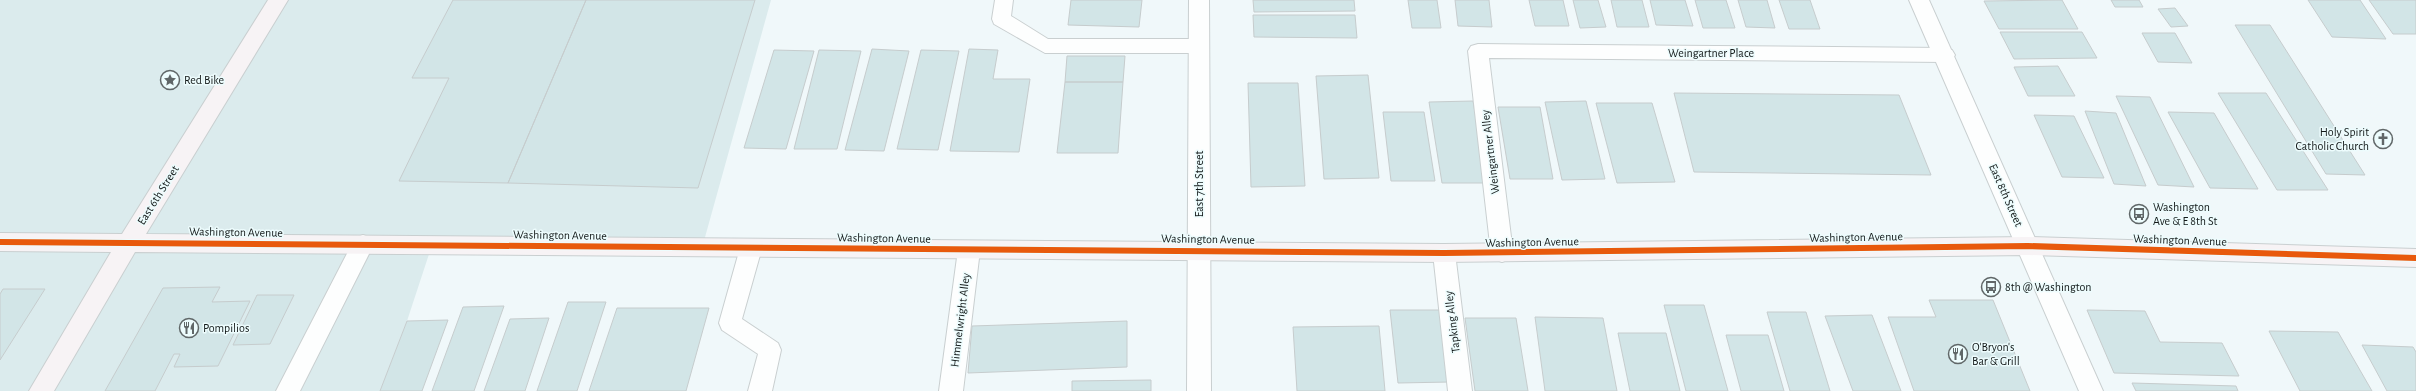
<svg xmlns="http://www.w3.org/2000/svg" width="2416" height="391" font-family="'Alegreya Sans',sans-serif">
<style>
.built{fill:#dbebed}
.building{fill:#d2e5e7;stroke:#c6cccd}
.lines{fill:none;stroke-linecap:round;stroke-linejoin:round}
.lane-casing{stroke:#c9cfd0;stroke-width:2}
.street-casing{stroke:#c9cfd0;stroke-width:2}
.secondary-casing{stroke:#c9cfd0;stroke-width:2}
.lane{fill:#fdfefe;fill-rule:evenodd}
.street{fill:#fdfefe;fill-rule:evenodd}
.secondary{fill:#f7f3f5;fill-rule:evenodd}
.cycleway-casing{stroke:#edfcfd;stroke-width:8}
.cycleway{stroke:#e8590c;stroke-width:6}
.labels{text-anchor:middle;stroke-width:3;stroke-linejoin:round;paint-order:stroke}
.street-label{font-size:12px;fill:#131919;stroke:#edfcfd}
.poi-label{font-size:12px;fill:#131919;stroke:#edfcfd;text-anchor:start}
</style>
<rect width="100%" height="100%" fill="#f0f8fa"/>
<path class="built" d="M0 0H771L702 248 432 245 407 321 380 391H0Z"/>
<path class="building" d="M453 0H586L508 183 399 181 449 78H412Z
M586 0H755L698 188 508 183Z
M1071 0H1142L1139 27 1068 25Z
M1253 0H1354L1355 11 1254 12Z
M1408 0H1437L1441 28H1412Z
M1455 0H1489L1492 27 1458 26Z
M1529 0H1563L1569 26H1535Z
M1573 0H1598L1606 27 1580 28Z
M1611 0H1642L1649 27H1617Z
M1650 0H1685L1693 26 1656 25Z
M1695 0H1726L1735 28H1703Z
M1738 0H1767L1775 28 1746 27Z
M1779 0H1810L1820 29H1789Z
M2062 0 2078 29H1999L1984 1Z
M2111 0H2139L2143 7H2115Z
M2308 0H2360L2386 39 2332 37Z
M2369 0H2416V34H2393Z
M2175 8 2188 26 2171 27 2158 9Z
M1253 15H1355L1357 38 1254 37Z
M2235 25H2270L2365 175 2326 174Z
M2000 32H2082L2097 58 2014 59Z
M2142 33H2175L2192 63 2158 62Z
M872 49 909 51 884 151 845 150Z
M969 49 998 50 993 79H1030L1019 152 950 151Z
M774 50 814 51 786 149 744 148Z
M819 50 861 51 837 149H794Z
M921 50 959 51 938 150 897 149Z
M1067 56H1125L1123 82H1065Z
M2058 66 2075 96H2028L2014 67Z
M1368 75 1379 178 1324 179 1316 76Z
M1065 82H1123L1118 153H1057Z
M1248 83H1298L1305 186 1251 187Z
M1674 93 1899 95 1931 175 1694 172Z
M2218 93H2266L2328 190H2277Z
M2116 96 2150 97 2194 187 2158 185Z
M1473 101 1488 183H1442L1429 102Z
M1586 101 1605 179 1562 180 1545 102Z
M1596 103H1652L1675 182 1617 183Z
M1498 107H1540L1553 179H1510Z
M2085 111 2116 113 2146 186 2114 184Z
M1383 112H1424L1435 181H1391Z
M2168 112 2214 113 2258 189 2210 188Z
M2034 115 2074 116 2104 178 2062 177Z
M220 287 212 302 250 301 218 366 174 367 180 354H174L155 391H105L163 288Z
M3 289H45L0 360V294Z
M257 295H294L270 344 233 345Z
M1929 300H1993L2030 391H1914L1888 317H1936Z
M568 302H606L577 391H537Z
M1664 305H1704L1728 391H1686Z
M504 306 474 391H432L463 307Z
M617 308H709L686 391H589Z
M1390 310H1441L1450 382 1398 383Z
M2087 310 2145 311 2160 342 2222 343 2239 376 2114 373Z
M1767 312H1806L1830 391H1790Z
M1872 315 1901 391H1853L1825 316Z
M1535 317 1603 318 1617 391H1545Z
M549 318 525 391H484L510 319Z
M1465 318H1516L1528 391H1475Z
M448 320 422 391H380L407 321Z
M1127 321V367L968 373 972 326Z
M1379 326 1385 391H1297L1293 327Z
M2269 331 2338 332 2372 391H2300Z
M1618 333H1666L1680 391H1630Z
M1726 335H1768L1784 391H1741Z
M2362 345 2413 347 2416 352V391H2387Z
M1151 380V391H1072V381Z
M2132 383 2236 386 2238 391H2136Z"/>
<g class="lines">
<g class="lane-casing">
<path id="lane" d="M995 0H1013L1011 16 1048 39H1199L1206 41 1209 46 1206 51 1199 53H1045L994 24 992 19Z
M1478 44 1945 48 1952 50 1955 55 1952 60 1945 62 1489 58 1513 253 1510 259 1502 262 1494 259 1491 253 1468 51 1471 46Z
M363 235 371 238 374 244 300 391H276L355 238Z
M751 239 759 242 762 248 742 319 778 343 781 350 772 391H748L758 354 722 330 719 323 740 248 743 242Z
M969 241 977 244 980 250 963 391H939L958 250 961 244Z
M1444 244 1452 247 1455 253 1472 391H1448L1433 253 1436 247Z"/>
</g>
<g class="street-casing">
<path id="street" d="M1189 0H1209L1211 391H1187Z
M1909 0H1929L2103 391H2079Z"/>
</g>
<g class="secondary-casing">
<path id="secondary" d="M268 0H288L146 234 1444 244 2028 237 2416 249V267L2028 255 1444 262 135 252 54 391H29L111 252 0 251V233L122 234Z"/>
</g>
<use href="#lane" class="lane"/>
<use href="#street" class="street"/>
<use href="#secondary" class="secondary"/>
<g class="cycleway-casing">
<path id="cycleway" d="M0 242 1444 253 2028 246 2416 258"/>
</g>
<use href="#cycleway" class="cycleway"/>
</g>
<defs>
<g id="sight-ring" transform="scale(1)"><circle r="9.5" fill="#edfcfd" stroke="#606768" stroke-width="1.5"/><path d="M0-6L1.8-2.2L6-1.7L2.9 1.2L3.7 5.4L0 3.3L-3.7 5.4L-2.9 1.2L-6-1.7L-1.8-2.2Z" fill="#606768"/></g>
<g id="church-ring" transform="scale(1)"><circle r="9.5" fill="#edfcfd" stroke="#606768" stroke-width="1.5"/><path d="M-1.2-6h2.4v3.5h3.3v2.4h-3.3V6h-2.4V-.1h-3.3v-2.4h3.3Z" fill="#606768"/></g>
<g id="bus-ring" transform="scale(1)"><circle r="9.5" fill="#edfcfd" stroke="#606768" stroke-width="1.5"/><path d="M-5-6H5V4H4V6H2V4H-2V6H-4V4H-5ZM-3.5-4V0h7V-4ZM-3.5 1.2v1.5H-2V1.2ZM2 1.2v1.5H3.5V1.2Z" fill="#606768"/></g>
<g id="restaurant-ring" transform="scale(1)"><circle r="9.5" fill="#edfcfd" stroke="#606768" stroke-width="1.5"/><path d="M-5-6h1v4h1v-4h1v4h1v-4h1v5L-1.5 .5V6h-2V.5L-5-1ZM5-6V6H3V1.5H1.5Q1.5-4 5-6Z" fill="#606768"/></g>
</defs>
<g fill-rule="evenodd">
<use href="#sight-ring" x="170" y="80"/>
<use href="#church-ring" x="2383" y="139"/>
<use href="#bus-ring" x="2139" y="214"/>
<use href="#bus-ring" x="1991" y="287"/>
<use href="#restaurant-ring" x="189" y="328"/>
<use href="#restaurant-ring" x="1958" y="354"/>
</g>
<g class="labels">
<g class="street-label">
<text x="1711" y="57">Weingartner Place</text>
<text transform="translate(1490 152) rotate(-97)" y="4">Weingartner Alley</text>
<text transform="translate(1199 184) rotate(-90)" y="4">East 7th Street</text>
<text transform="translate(158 195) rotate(-58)" y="4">East 6th Street</text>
<text transform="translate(2006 195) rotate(66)" y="4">East 8th Street</text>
<text transform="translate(236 232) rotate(1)" y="4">Washington Avenue</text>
<text transform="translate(560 235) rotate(1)" y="4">Washington Avenue</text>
<text transform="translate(1856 237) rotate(-1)" y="4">Washington Avenue</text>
<text transform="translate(884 238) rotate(1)" y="4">Washington Avenue</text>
<text transform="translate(1208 239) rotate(1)" y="4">Washington Avenue</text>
<text transform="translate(2180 240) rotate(2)" y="4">Washington Avenue</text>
<text transform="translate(1532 242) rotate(-1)" y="4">Washington Avenue</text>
<text transform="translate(960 320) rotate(-83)" y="4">Himmelwright Alley</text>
<text transform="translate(1452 322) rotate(-97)" y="4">Tapking Alley</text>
</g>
<g class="poi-label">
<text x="184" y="84">Red Bike</text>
<text x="2369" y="136" text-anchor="end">Holy Spirit<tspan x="2369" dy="14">Catholic Church</tspan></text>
<text x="2153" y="211">Washington<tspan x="2153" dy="14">Ave &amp; E 8th St</tspan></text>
<text x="2005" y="291">8th @ Washington</text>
<text x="203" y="332">Pompilios</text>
<text x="1972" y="351">O'Bryon's<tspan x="1972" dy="14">Bar &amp; Grill</tspan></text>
</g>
</g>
</svg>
